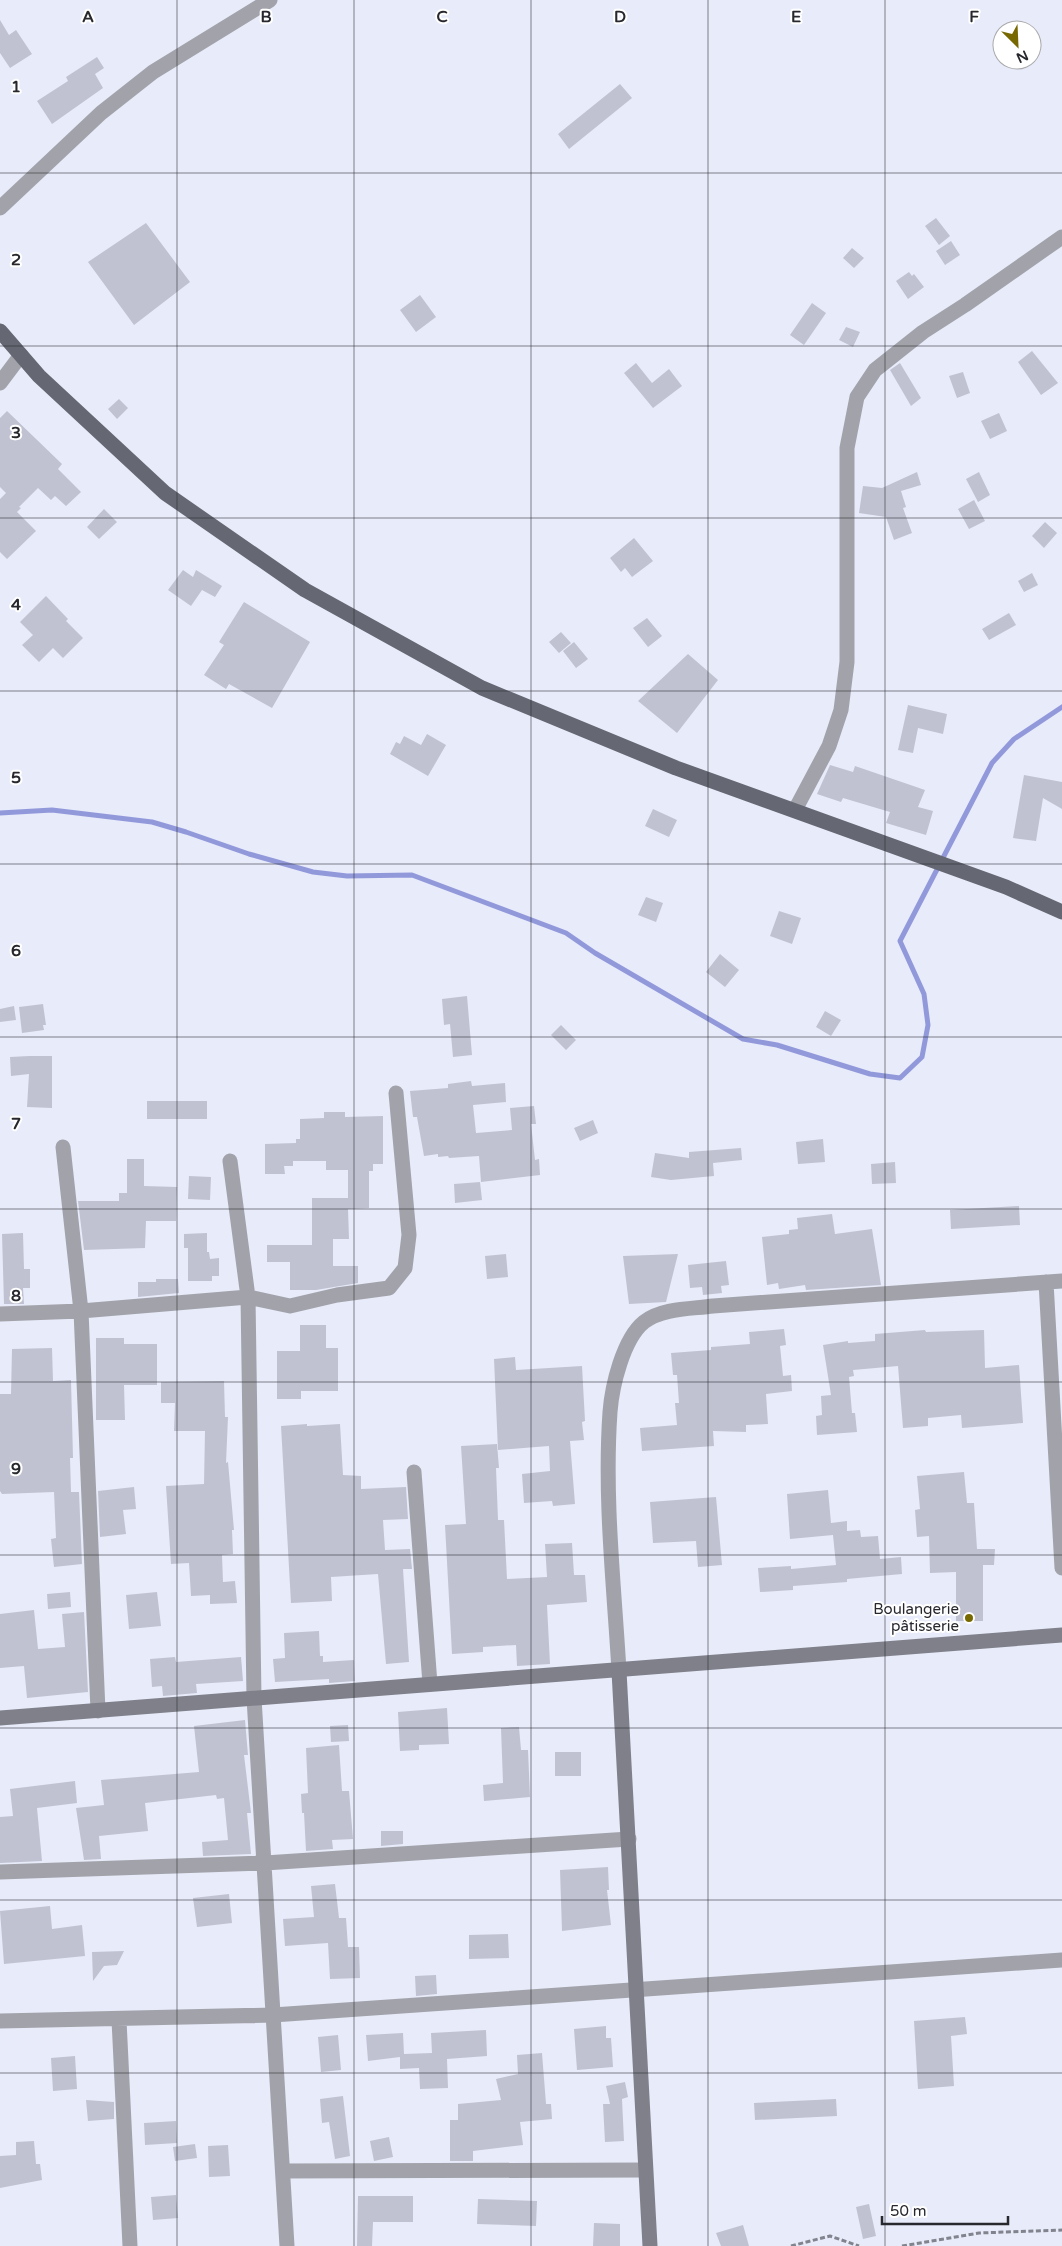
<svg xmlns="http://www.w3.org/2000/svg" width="1062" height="2246" font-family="'Varela Round',sans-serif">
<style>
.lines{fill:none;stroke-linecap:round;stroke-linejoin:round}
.stream{stroke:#9299db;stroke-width:5}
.building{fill:#c0c2d2}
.path{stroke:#81838d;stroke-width:3;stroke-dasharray:5 2.5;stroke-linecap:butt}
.street{stroke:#a2a3aa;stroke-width:15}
.secondary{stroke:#7f808a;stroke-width:15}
.primary{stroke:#656773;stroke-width:15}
.grid{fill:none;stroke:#27282e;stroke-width:1;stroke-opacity:0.55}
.poi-dot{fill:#786800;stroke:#fff;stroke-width:2}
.labels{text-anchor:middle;stroke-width:4;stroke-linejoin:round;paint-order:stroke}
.poi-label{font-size:15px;fill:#27282e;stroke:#fff;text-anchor:end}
.grid-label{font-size:16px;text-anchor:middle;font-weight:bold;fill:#27282e;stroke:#fff;stroke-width:4;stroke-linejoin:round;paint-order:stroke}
</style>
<rect width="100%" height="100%" fill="#e8ebfa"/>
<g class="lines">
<path class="stream" d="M0 813 52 810 152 822 186 832 249 854 313 872 347 876 412 875 566 933 595 953 743 1039 777 1045 870 1074 900 1078 922 1057 928 1025 924 994 900 941 992 763 1014 739 1062 707"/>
</g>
<path class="building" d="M0 20 9 35 16 30 32 54 10 68 0 53Z
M97 57 104 68 95 74 103 88 52 124 37 101 68 81 66 77Z
M620 84 632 98 569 149 558 134Z
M936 218 950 236 939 245 925 226Z
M146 223 190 282 134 325 88 262Z
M951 241 960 255 945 265 936 251Z
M852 248 864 258 854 268 843 258Z
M909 272 912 276 914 274 924 287 908 299 896 281Z
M420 295 436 317 416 332 400 310Z
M812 303 826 313 804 345 790 335Z
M846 327 860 332 853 347 839 340Z
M1032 351 1058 383 1041 395 1018 362Z
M636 363 652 383 669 369 682 386 653 408 624 373Z
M900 363 921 398 911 406 890 370Z
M963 372 970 393 957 398 949 376Z
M119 399 128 408 117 419 108 409Z
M7 411 62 464 58 469 81 492 66 506 55 496 51 500 38 488 19 507 21 508 17 512 36 531 7 559 0 552V499L6 493 0 487V418Z
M999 413 1007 431 990 439 981 421Z
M917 472 921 485 901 491 906 507 903 508 912 533 894 540 886 517 859 513 863 486 882 488Z
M979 472 990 495 978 502 966 479Z
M974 500 985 521 969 529 958 509Z
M104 509 117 522 99 539 87 527Z
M1045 522 1057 533 1044 548 1032 536Z
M634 538 653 561 632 577 625 568 621 572 610 558Z
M183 570 193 577 196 570 222 586 215 597 202 590 191 606 168 590Z
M1032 573 1038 585 1024 592 1018 581Z
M46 596 68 619 66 621 83 638 63 658 53 648 39 662 22 645 33 635 20 622Z
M244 602 310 642 272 708 229 684 226 689 204 675 224 645 219 642Z
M1009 613 1016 625 989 640 982 629Z
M647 618 662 636 648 647 633 628Z
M561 632 571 643 559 653 549 642Z
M574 642 588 659 576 668 563 651Z
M688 654 718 680 677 733 638 701Z
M908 705 947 714 943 734 918 728 913 753 898 750Z
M427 734 446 745 428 776 390 754 396 742 400 744 404 736 421 745Z
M830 765 853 772 855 766 925 790 918 807 933 811 926 835 886 823 890 812 843 798 841 802 817 794Z
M1024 775 1062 782V809L1043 798 1036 841 1013 838Z
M653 809 677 820 669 837 645 826Z
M646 897 663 903 656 922 638 915Z
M779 911 801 918 792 944 770 936Z
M720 954 739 970 725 987 706 972Z
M467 996 472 1055 453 1057 450 1024 444 1025 442 999Z
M43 1004 46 1025H43L44 1030 22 1033 19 1007Z
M14 1006 16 1020 0 1022V1009Z
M825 1011 841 1020 831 1036 816 1027Z
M561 1025 576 1040 566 1050 551 1035Z
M29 1056H52V1108L27 1107 29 1074 11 1076 10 1057Z
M471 1081 472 1086 505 1083 506 1102 473 1105 476 1133 512 1130 510 1108 534 1106 536 1124H531L535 1160 539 1159 540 1175 481 1182 479 1156 449 1158 448 1156 438 1157V1154L424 1156 417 1117H413L410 1091 448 1088V1084Z
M147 1101H207V1119H147Z
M324 1112H345V1117L383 1116V1164H373V1171H369V1208L348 1209 349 1239H333V1266H358V1283L316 1290H290V1262H267V1245H312V1198H348V1170H326V1161H293V1166H284L285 1174H265V1144L296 1143V1139H300V1119L324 1118Z
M593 1120 598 1133 580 1141 574 1128Z
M823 1139 825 1162 798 1164 796 1142Z
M741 1148 742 1160 713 1163 714 1176 671 1180 651 1177 655 1153 689 1158V1152Z
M127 1159H144V1186L177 1187 176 1221H146L145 1248 84 1250 78 1201H119V1193H127Z
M895 1162 896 1183 872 1184 871 1164Z
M189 1176 211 1177 210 1200 188 1199Z
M480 1182 482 1200 455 1203 454 1184Z
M1019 1206 1020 1225 951 1229 950 1210Z
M832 1214 835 1234 872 1229 881 1285 806 1290 805 1285 779 1289 778 1283 767 1285 762 1237 789 1234V1230L798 1229 797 1218Z
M23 1233 24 1269H30V1288H23L24 1304H4L2 1234Z
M207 1233V1252H209L210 1259 219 1258V1276H212V1281H188V1248H184V1234Z
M506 1254 508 1277 487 1279 485 1256Z
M678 1254 666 1302 629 1304 623 1256Z
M726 1261 729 1285 721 1286 722 1293 703 1295 702 1287 690 1288 688 1265Z
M156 1279H178L179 1293 138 1297V1282H156Z
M300 1325H326V1348H338V1391H301V1399H277V1351H300Z
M784 1329 786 1345 780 1346 783 1376 791 1375 792 1391 766 1394 768 1424 746 1425V1432L713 1431 714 1446 642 1451 640 1428 677 1425 675 1403H679L677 1375H673L671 1353 711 1350V1347L750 1344 749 1332Z
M925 1330 926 1332 984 1330 985 1368 1019 1365 1023 1423 962 1428 961 1415 928 1418V1426L903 1428 898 1366 853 1370 854 1376 849 1377 852 1413H855L857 1432 817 1435 816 1416 822 1415 821 1396 831 1395 823 1345 848 1341V1343L875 1341V1334Z
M96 1338H124V1344H157V1385H124L125 1420H96Z
M52 1348 53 1381 71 1380 73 1458H70L71 1492H79L82 1564 54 1567 51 1539 56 1538 54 1492 2 1494 0 1491V1394H11L12 1349Z
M515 1357 516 1370 582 1366 585 1421 582 1422 584 1440 570 1441 575 1504 553 1506 552 1501 524 1503 522 1474 550 1471 549 1446 498 1450 494 1359Z
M224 1381 225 1417H228L226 1463 228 1462 234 1530H232L233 1554 222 1555 223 1582 235 1581 237 1603 210 1604V1595L191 1596 189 1563 171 1564 166 1486 204 1484 205 1431H174L175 1403H161V1382Z
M307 1424V1426L340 1424 343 1475 361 1476V1489L406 1487 408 1519 383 1520 385 1550 410 1549 412 1569H403L409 1662 386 1664 378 1574 331 1577 332 1601 291 1603 281 1426Z
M497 1444 499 1468H496L498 1520H504L507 1579 547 1577 545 1544 572 1543 574 1575H585L587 1602 547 1605 550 1664 517 1666 516 1645 483 1647V1652L452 1654 445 1525 466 1524 461 1446Z
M964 1472 967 1503H974L977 1549H995L994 1565H983V1621H956V1572L930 1573 929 1536 917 1537 915 1510 920 1509 917 1476Z
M134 1487 136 1509 123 1510 126 1534 100 1537 98 1491Z
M828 1490 831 1523 847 1521V1531L860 1530 861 1537 878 1536 880 1559 901 1557 902 1574 847 1579V1582L793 1586V1590L760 1592 758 1568 791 1566V1569L836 1565 833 1535 790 1539 787 1494Z
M716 1497 722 1565 698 1567 696 1541 653 1543 650 1502Z
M70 1592 71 1607 48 1609 47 1594Z
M157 1592 161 1626 129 1629 126 1595Z
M34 1610 38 1649 65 1647 62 1614 84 1612 88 1692 27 1698 24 1666 0 1668V1614Z
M319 1631 320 1656H323V1662L354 1660 355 1681 329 1683V1679L275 1682 273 1659 285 1658 284 1633Z
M175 1657 176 1662 241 1657 243 1681 196 1684 197 1693 163 1696 162 1686 152 1687 150 1659Z
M447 1708 449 1744 419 1745V1750L400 1751 398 1712Z
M245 1720 248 1755H244L251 1813H247L251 1854 203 1856 202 1842 228 1840 224 1798 217 1799 216 1795 145 1803 148 1831 99 1836 101 1859 84 1860 76 1808 104 1805 101 1780 199 1772 194 1726Z
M348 1725 349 1741 331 1742 330 1726Z
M519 1727 521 1750H528L530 1797 484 1801 483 1785 503 1783 501 1728Z
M339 1745 342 1791H349L353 1839 332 1840 333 1849 306 1851 304 1813H302L301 1794 308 1793 306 1748Z
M555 1752H581V1776H555Z
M75 1781 77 1803 37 1808 42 1861 0 1863V1817L13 1816 10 1789Z
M381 1831H403V1844L381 1846Z
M608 1867 609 1890H607L611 1925 562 1931 560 1870Z
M335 1884 339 1918H346L348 1947H359L360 1978 330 1979 328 1943 285 1946 283 1919 314 1917 311 1886Z
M229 1894 232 1923 197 1927 193 1898Z
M50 1906 52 1929 82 1925 85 1956 4 1964 0 1911Z
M508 1934 509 1958 469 1959V1935Z
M124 1951 117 1965 104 1966 93 1981 92 1952Z
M436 1975 437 1994 416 1996 415 1976Z
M965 2017 967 2034 951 2036 954 2086 918 2089 914 2021Z
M606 2026V2038H611L613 2067 577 2070 574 2029Z
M486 2030 487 2056 447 2059 448 2088 420 2089 419 2068 400 2069V2057L368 2061 366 2035 403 2033 404 2054 432 2053 431 2033Z
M338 2035 341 2070 321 2072 318 2037Z
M542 2053 546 2104H551L552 2119 520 2122 523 2145 473 2151V2161H450V2120H458V2104L501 2100 496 2079 518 2074 517 2055Z
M75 2056 77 2089 53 2091 51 2058Z
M625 2082 628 2097 622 2099 624 2141 605 2142 603 2104H610L606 2086Z
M343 2096 350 2156 335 2159 329 2122 322 2123 320 2099Z
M836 2099 837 2116 755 2120 754 2103Z
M86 2100 114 2102V2119L88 2121Z
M176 2121 177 2143 145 2145 144 2123Z
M389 2137 393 2157 374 2161 370 2141Z
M34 2141 36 2164H40L42 2180 0 2188V2156L16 2155V2142Z
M195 2144 197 2158 175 2161 173 2147Z
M228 2145 230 2176 209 2177 208 2146Z
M176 2195 178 2218 153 2220 151 2197Z
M358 2196H413V2222H373L372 2246H357Z
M478 2199 537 2201 536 2226 477 2224Z
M869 2204 876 2236 863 2239 856 2207Z
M594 2223 620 2224V2246H593Z
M743 2225 749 2246H721L716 2233Z"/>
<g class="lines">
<path class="path" d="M791 2246 830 2236 859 2246
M902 2246 979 2233 1062 2230"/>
<path class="street" d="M0 208 101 113 153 72 270 0
M0 383 21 355
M795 810 829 746 841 710 847 662V448L857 397 875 370 923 332 965 305 1062 237
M63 1147 81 1311 98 1711
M230 1161 248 1297 254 1698 287 2246
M1046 1282 1062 1568
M0 1314 81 1311 248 1297 290 1306 337 1295 389 1288 405 1268 409 1235 396 1093
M414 1472 430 1684
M619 1671C614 1585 604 1498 610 1412 612 1386 623 1339 644 1322 662 1308 691 1309 713 1306L1062 1281
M0 1872 265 1863 629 1839
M119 2020 130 2246
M0 2021 273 2015 1062 1960
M283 2171 645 2170"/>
<path class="secondary" d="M619 1671 650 2246
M0 1718 1062 1635"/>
<path class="primary" d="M0 331 39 376 165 493 305 590 482 688 676 768 1006 887 1062 912"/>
</g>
<path class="grid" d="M177 0V2246M354 0V2246M531 0V2246M708 0V2246M885 0V2246M0 173H1062M0 346H1062M0 518H1062M0 691H1062M0 864H1062M0 1037H1062M0 1209H1062M0 1382H1062M0 1555H1062M0 1728H1062M0 1900H1062M0 2073H1062"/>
<circle class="poi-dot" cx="969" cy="1618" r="5"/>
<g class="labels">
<g class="poi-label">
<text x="959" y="1614">Boulangerie<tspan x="959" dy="17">pâtisserie</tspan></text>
</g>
</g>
<g class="grid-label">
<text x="88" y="22">A</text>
<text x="266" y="22">B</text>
<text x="442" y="22">C</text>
<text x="620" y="22">D</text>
<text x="796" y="22">E</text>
<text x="974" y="22">F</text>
<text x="16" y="92">1</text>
<text x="16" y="265">2</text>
<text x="16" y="438">3</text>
<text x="16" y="610">4</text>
<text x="16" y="783">5</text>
<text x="16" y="956">6</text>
<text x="16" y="1129">7</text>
<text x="16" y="1301">8</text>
<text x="16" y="1474">9</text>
</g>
<g transform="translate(1017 45) rotate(156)"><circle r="24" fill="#ffffff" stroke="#a9a9ab"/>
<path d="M0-4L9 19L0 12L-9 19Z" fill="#786800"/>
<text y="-8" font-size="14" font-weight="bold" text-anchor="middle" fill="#27282e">N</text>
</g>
<path d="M882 2216v8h126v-8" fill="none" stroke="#27282e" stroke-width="2.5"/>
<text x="890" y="2216" font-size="15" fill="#27282e" stroke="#ffffff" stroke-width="4" paint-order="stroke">50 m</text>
</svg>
